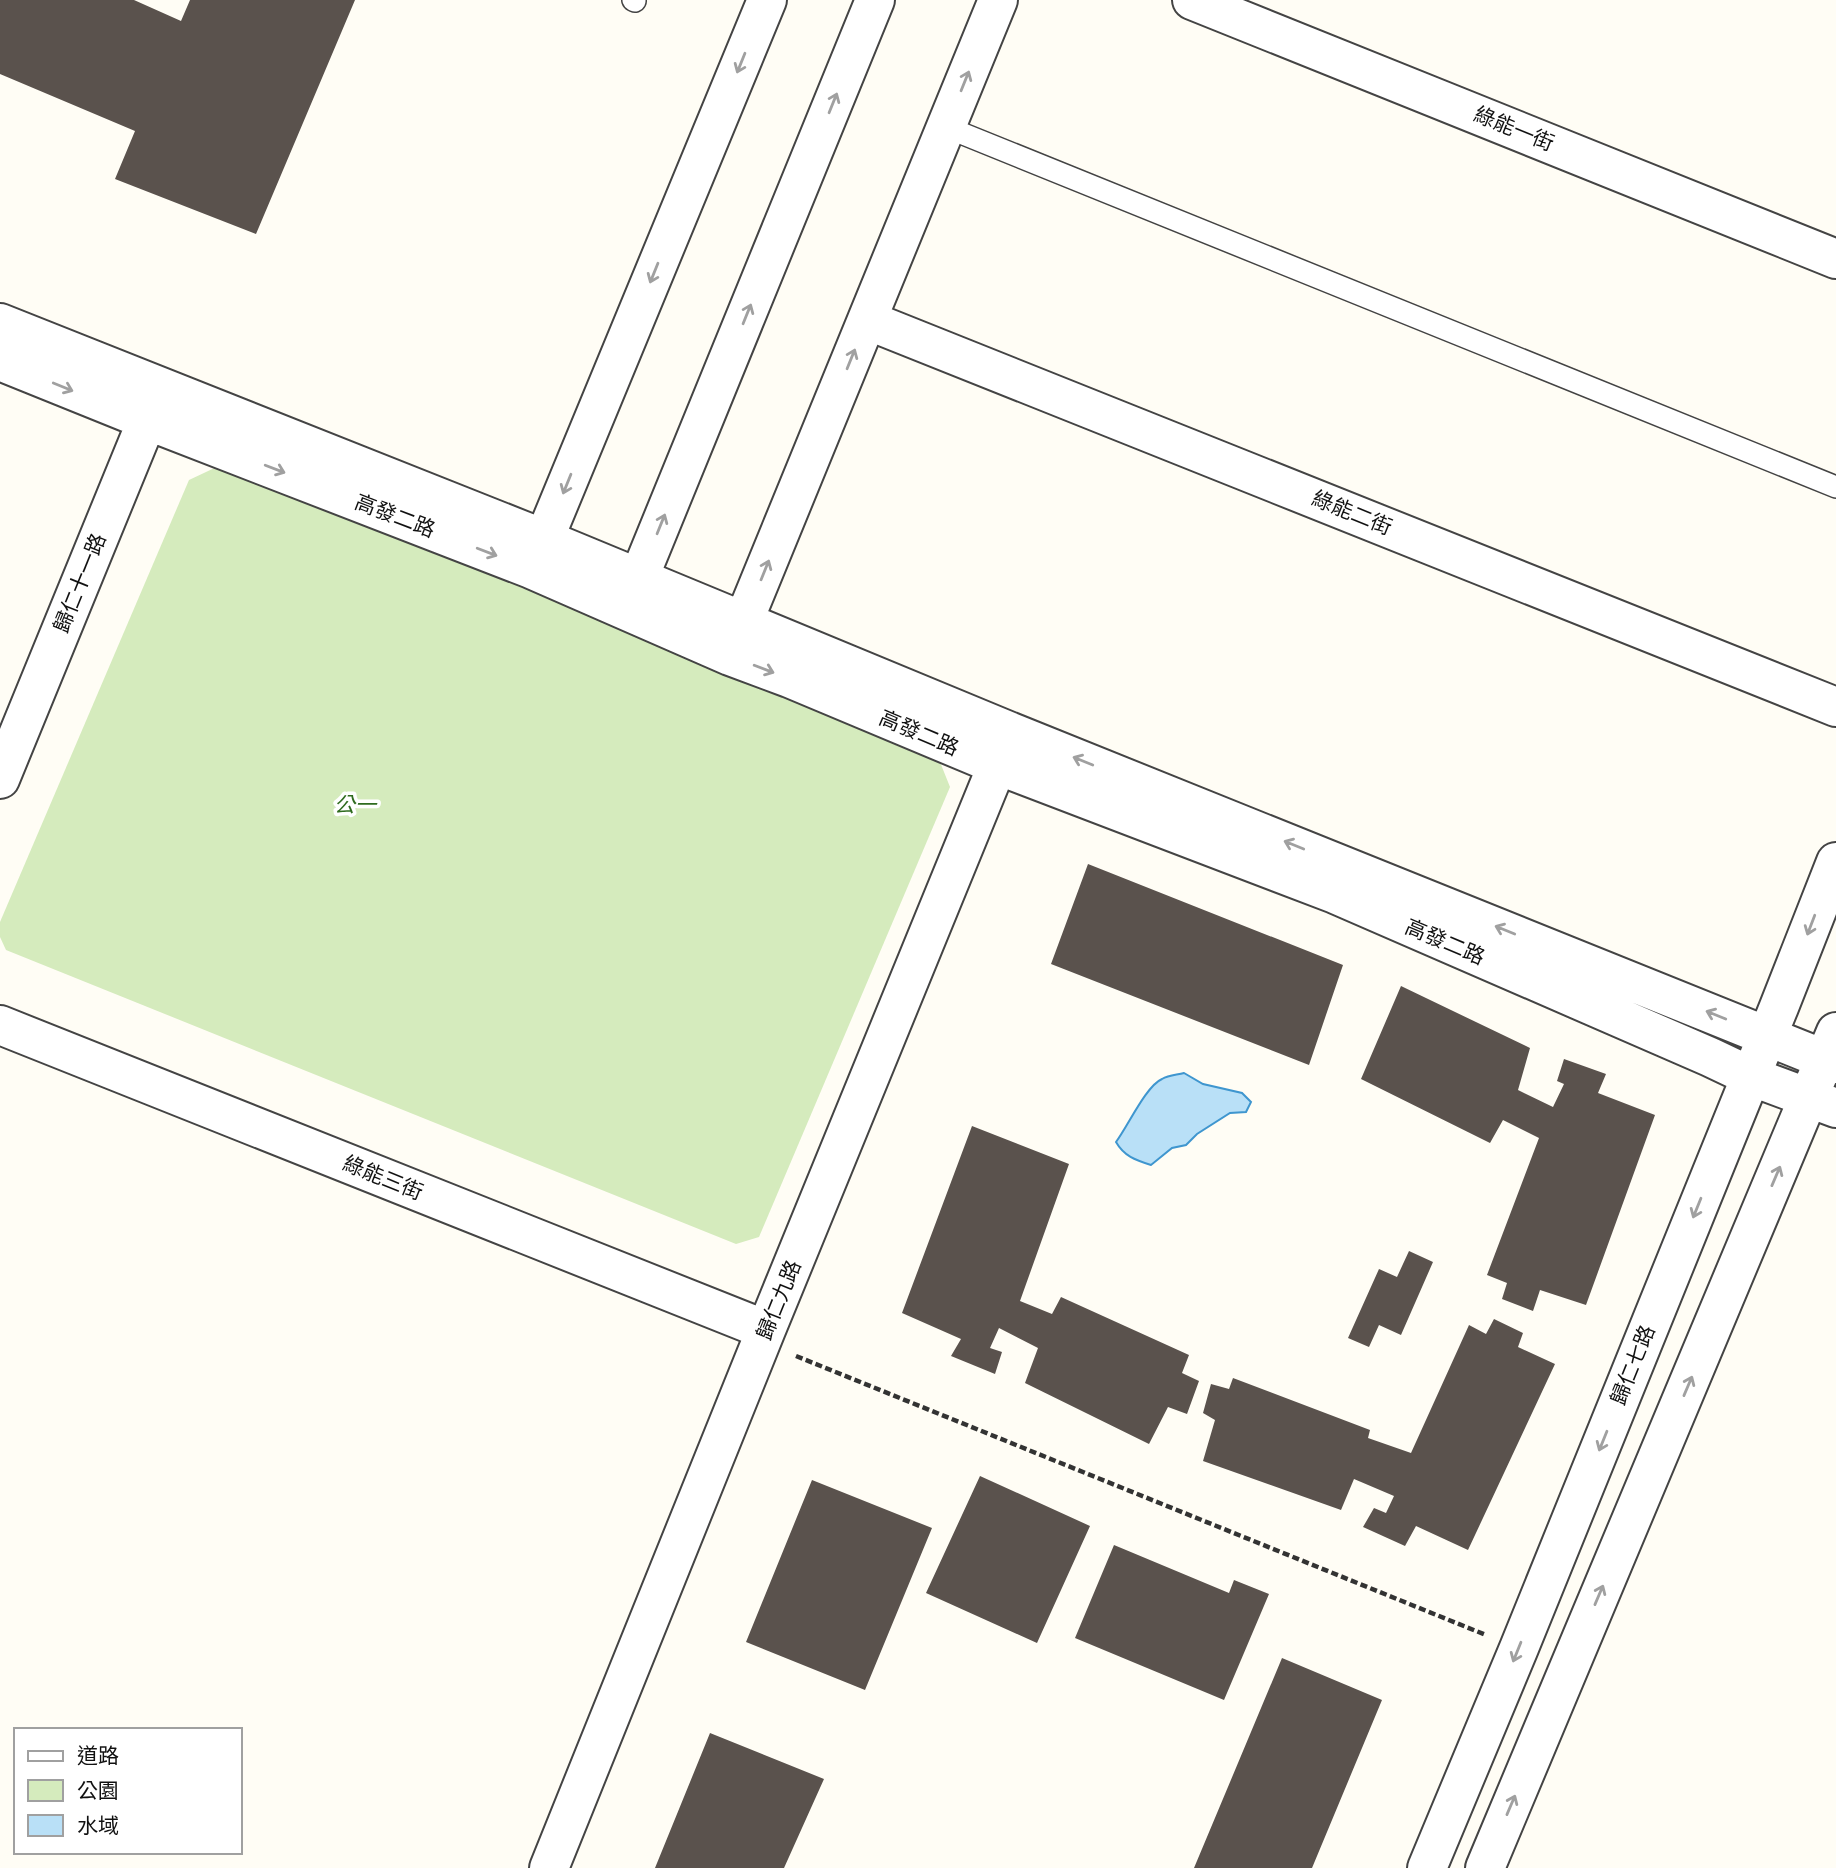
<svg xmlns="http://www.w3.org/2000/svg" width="1836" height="1868" font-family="'Roboto Serif','Noto Sans TC',serif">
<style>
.green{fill:#d5ebbd}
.water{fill:#b9e0f7;stroke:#3f96cf;stroke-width:2}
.building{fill:#5a524d}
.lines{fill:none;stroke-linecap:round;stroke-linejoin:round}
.service-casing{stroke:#444;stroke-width:24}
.minor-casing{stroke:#444;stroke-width:42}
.path{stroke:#333;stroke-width:4.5;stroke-dasharray:7 3.5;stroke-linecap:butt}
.service{stroke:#fff;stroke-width:21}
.minor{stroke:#fff;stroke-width:38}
.oneway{stroke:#a0a0a0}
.labels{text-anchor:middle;stroke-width:7;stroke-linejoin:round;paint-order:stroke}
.street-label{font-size:21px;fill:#111;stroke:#fff}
.park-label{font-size:21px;font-style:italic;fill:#2f6b1f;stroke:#fff}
</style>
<rect width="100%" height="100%" fill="#fffdf5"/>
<path class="green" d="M223 464 938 757 950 787 759 1237 736 1244 6 950 0 937V922L189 480Z"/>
<path class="water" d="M1184 1073 1203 1084 1242 1093 1251 1102 1246 1112 1230 1113 1197 1134 1186 1145 1172 1148 1151 1165C1135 1160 1124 1156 1116 1142 1128 1126 1146 1086 1162 1079 1169 1075 1177 1075 1184 1073Z"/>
<path class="building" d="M0 0H134L181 21 190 0H355L256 234 115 179 135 131 0 74Z
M1088 864 1343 965 1309 1065 1051 964Z
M1401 986 1530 1048 1518 1090 1553 1107 1564 1084 1557 1081 1564 1059 1606 1074 1598 1093 1655 1115 1586 1305 1540 1290 1533 1311 1502 1299 1507 1283 1487 1275 1539 1138 1503 1120 1490 1143 1361 1079Z
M972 1126 1069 1164 1020 1301 1052 1314 1061 1297 1189 1355 1182 1373 1199 1381 1187 1414 1168 1407 1149 1444 1025 1383 1038 1348 999 1328 990 1348 1002 1352 995 1374 951 1356 961 1339 902 1313Z
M1409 1251 1433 1262 1401 1335 1379 1325 1369 1347 1348 1338 1379 1269 1397 1277Z
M1494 1319 1523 1333 1518 1347 1555 1364 1468 1550 1416 1526 1405 1546 1363 1527 1374 1508 1386 1513 1394 1496 1354 1479 1341 1510 1203 1461 1215 1420 1203 1413 1211 1384 1229 1389 1233 1378 1370 1430 1368 1438 1411 1453 1469 1325 1486 1334Z
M980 1476 1090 1526 1037 1643 926 1593Z
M812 1480 932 1528 865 1690 746 1642Z
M1114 1545 1229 1593 1234 1580 1269 1594 1224 1700 1075 1638Z
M1282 1658 1382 1700 1312 1868H1194Z
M710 1733 824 1779 784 1868H655Z"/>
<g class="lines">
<g class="service-casing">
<path id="service" d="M633 0 635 1
M946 127 1836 487"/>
</g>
<g class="minor-casing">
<path id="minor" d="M1192 0 1836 259
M867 320 1836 707
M0 323 544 539 1011 732 1836 1064
M0 361 146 420 531 569 730 656 789 678 997 765 1335 894 1710 1057 1750 1076 1836 1108
M535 561 767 0
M629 602 875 0
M733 647 998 0
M0 779 157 396
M0 1025 766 1330
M549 1868 766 1330 1006 744
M1427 1868 1519 1648 1779 1007 1836 862
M1485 1868 1836 1032"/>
</g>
<path class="path" d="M796 1356 1486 1635"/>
<use href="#service" class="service"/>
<use href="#minor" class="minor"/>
</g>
<defs><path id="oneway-shaft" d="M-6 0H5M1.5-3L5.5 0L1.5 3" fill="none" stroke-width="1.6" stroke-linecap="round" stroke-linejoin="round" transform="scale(1.75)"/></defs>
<g class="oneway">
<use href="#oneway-shaft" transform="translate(741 63) rotate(112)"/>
<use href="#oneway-shaft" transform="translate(965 81) rotate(-68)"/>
<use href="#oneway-shaft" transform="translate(833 103) rotate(-68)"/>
<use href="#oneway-shaft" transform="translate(654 273) rotate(112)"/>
<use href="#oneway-shaft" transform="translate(747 314) rotate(-68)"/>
<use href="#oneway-shaft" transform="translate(851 359) rotate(-68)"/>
<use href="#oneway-shaft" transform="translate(63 387) rotate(22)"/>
<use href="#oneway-shaft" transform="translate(275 469) rotate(21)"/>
<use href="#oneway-shaft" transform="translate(567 484) rotate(112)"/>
<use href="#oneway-shaft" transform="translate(661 524) rotate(-68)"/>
<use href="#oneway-shaft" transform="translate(487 552) rotate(21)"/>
<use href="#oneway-shaft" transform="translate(765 570) rotate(-68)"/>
<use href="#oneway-shaft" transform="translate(764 669) rotate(21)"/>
<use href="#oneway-shaft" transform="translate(1083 761) rotate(-158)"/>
<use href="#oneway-shaft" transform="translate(1294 845) rotate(-158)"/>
<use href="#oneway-shaft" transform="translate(1811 925) rotate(111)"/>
<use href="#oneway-shaft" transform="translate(1505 930) rotate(-158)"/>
<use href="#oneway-shaft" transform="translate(1716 1015) rotate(-158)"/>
<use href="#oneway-shaft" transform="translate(1776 1176) rotate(-67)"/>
<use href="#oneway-shaft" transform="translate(1697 1208) rotate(112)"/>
<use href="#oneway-shaft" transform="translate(1688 1386) rotate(-67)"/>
<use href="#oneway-shaft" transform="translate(1603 1441) rotate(112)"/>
<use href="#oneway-shaft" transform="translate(1599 1595) rotate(-67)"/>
<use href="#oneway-shaft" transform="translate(1517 1652) rotate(112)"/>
<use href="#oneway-shaft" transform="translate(1511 1805) rotate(-67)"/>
</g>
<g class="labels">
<g class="street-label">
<text transform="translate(1514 129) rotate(22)" y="7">綠能一街</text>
<text transform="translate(1352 513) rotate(22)" y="7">綠能二街</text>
<text transform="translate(395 516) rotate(21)" y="7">高發二路</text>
<text transform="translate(80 583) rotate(-68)" y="7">歸仁十一路</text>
<text transform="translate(919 733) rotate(23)" y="7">高發二路</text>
<text transform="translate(1445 942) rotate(23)" y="7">高發二路</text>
<text transform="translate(383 1178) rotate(22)" y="7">綠能三街</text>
<text transform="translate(779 1300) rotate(-68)" y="7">歸仁九路</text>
<text transform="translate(1633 1365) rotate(-68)" y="7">歸仁七路</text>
</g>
<g class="park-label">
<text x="355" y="812">公一</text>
</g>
</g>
<rect x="14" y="1728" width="228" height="126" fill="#ffffff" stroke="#a0a0a0" stroke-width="2"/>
<rect x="28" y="1751" width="35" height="10" fill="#ffffff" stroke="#a0a0a0" stroke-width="2"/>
<text x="77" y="1763" font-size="21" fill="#111111">道路</text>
<rect x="28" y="1780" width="35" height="21" fill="#d5ebbd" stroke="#a0a0a0" stroke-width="2"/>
<text x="77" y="1798" font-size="21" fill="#111111">公園</text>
<rect x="28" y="1815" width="35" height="21" fill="#b9e0f7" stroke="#a0a0a0" stroke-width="2"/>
<text x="77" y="1833" font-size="21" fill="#111111">水域</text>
</svg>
